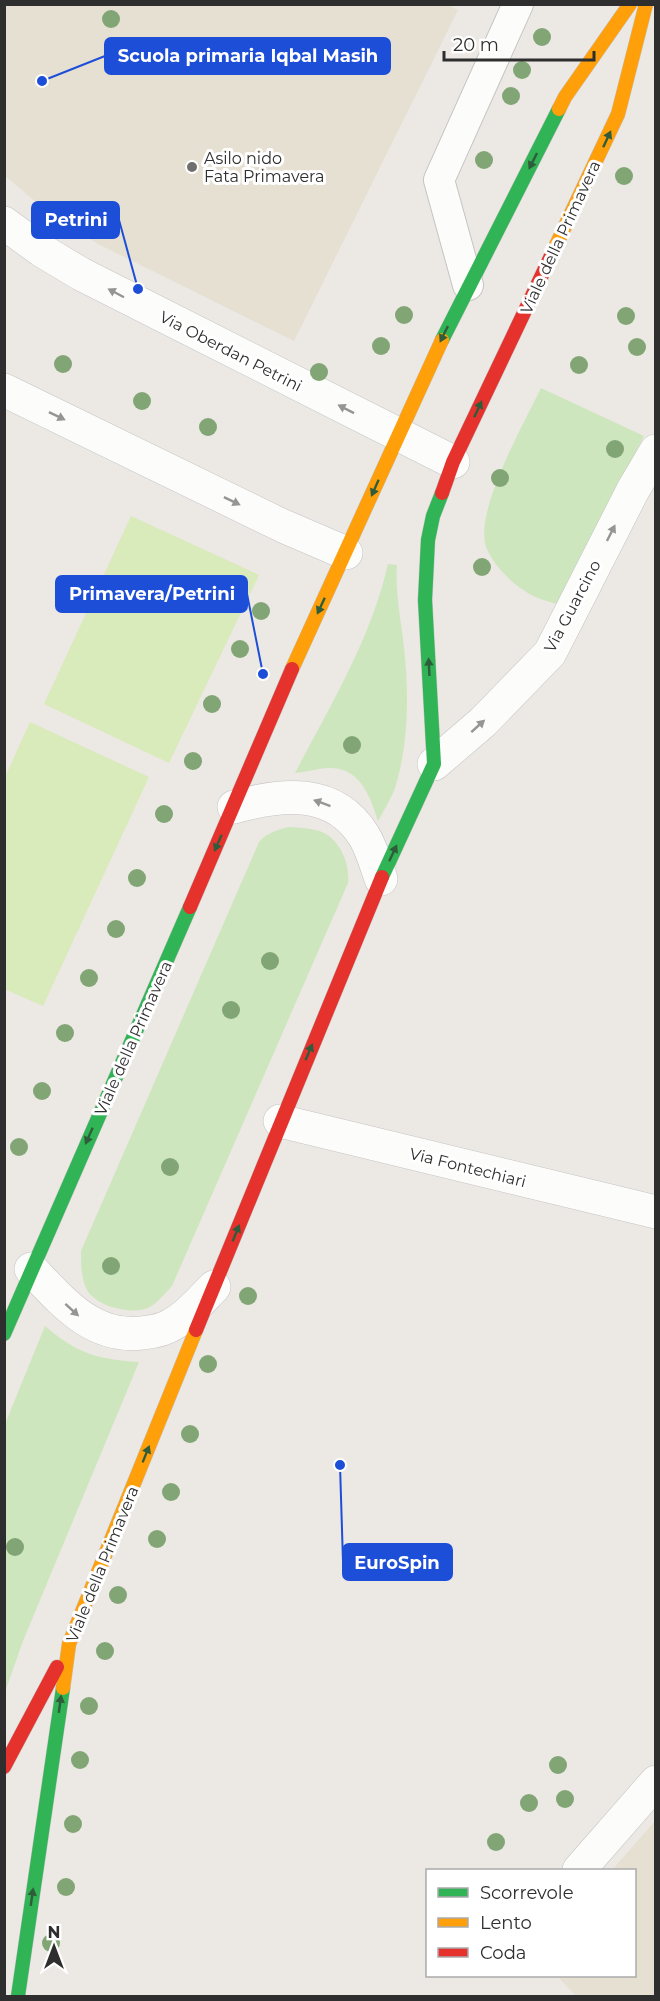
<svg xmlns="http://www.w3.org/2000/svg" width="660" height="2001" font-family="Montserrat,sans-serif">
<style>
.education{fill:#e6e0d3}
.green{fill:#cee6be}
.pitch{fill:#d9eabb}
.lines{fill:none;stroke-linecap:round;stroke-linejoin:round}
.lane-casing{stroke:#c5c4c5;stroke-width:32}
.street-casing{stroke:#c5c4c5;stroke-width:34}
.fast-casing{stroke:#c5c4c5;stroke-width:15}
.slow-casing{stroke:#c5c4c5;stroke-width:15}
.jam-casing{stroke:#c5c4c5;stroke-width:15}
.lane{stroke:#fcfcfb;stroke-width:30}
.street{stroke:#fcfcfb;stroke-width:33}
.fast{stroke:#30b455;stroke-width:14}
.slow{stroke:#ff9f0a;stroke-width:14}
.jam{stroke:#e5322d;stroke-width:14}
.tree{fill:#82a575}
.oneway{fill:#2f5d3c}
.oneway2{fill:#959594}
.poi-dot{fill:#706f6e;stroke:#fff;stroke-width:2}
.labels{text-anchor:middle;stroke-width:6;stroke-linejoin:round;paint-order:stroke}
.poi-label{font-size:16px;fill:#2e2e2e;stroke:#fff;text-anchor:start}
.street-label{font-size:16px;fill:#2e2e2e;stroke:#fff}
.leader{fill:none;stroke:#1d4ed8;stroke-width:2}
.callout-dot{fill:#1d4ed8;stroke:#fff;stroke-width:2}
.callout{fill:#1d4ed8;stroke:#1d4ed8;stroke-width:2}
.callout-label{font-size:18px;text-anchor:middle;font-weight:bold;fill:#fff}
</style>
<rect width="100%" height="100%" fill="#ece8e4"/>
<path class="education" d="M447 4 458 10 294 341 98 244 55 218 5 176V5Z
M655 1821V1996H576L557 1976H634V1870H612Z"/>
<path class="green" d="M541 388 644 436 559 605C548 601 534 598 525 591 510 582 492 563 486 547 474 510 524 424 541 388Z
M388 564 397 565C395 593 401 620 404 647 409 694 409 743 395 788 391 799 384 810 378 821 370 796 360 766 327 768 316 769 306 772 295 773 330 706 371 639 388 564Z
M289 827C301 828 316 828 326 834 342 844 350 866 348 883L172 1286C166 1292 157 1304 148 1308 130 1315 94 1306 86 1288 81 1276 81 1264 81 1251L259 842C268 832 277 830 289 827Z
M45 1326C78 1354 97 1359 139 1362L23 1641 5 1692V1424Z"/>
<path class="pitch" d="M131 516 259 575 169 763 44 704Z
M30 722 149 777 43 1006 4 989 5 777Z"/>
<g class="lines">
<g class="lane-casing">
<path id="lane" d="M468 285 439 180 518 4"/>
</g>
<g class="street-casing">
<path id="street" d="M4 223 41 250 81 274 453 462
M4 390 283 526 346 553
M434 764 483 722 550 653 633 490 656 451
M234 807C281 794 334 787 364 836 372 849 376 865 381 879
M280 1121 656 1212
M31 1269C62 1301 92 1339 142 1333 152 1332 164 1330 173 1324 189 1315 201 1300 214 1287
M579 1870 656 1782"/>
</g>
<g class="fast-casing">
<path id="fast" d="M442 340 559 109
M382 877 434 764 425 600 428 540 433 516 442 493
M4 1334 190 907
M18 1996 63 1688"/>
</g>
<g class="slow-casing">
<path id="slow" d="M559 109 565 97 630 4
M551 256 618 114 646 4
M292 669 442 340
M63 1688 69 1644 196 1330"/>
</g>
<g class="jam-casing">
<path id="jam" d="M442 493 453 462 551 256
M190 907 292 669
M196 1330 382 877
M4 1767 57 1667"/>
</g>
<use href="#lane" class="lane"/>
<use href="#street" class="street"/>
<use href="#fast" class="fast"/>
<use href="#slow" class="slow"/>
<use href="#jam" class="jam"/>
</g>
<g class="tree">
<circle cx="111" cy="19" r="9"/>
<circle cx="542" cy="37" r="9"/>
<circle cx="522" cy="70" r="9"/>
<circle cx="511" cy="96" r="9"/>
<circle cx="484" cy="160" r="9"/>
<circle cx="624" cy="176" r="9"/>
<circle cx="404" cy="315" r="9"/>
<circle cx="626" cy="316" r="9"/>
<circle cx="381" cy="346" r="9"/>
<circle cx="637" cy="347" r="9"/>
<circle cx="63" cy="364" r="9"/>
<circle cx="579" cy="365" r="9"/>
<circle cx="319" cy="372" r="9"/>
<circle cx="142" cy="401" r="9"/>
<circle cx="208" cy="427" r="9"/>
<circle cx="615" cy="449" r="9"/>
<circle cx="500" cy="478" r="9"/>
<circle cx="482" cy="567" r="9"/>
<circle cx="261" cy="611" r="9"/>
<circle cx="240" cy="649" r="9"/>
<circle cx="212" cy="704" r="9"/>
<circle cx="352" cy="745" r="9"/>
<circle cx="193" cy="761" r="9"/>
<circle cx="164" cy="814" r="9"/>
<circle cx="137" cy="878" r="9"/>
<circle cx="116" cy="929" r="9"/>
<circle cx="270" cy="961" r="9"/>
<circle cx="89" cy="978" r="9"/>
<circle cx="231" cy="1010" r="9"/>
<circle cx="65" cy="1033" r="9"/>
<circle cx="42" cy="1091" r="9"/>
<circle cx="19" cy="1147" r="9"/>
<circle cx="170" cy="1167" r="9"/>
<circle cx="111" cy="1266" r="9"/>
<circle cx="248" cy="1296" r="9"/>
<circle cx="208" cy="1364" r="9"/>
<circle cx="190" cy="1434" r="9"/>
<circle cx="171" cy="1492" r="9"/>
<circle cx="157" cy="1539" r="9"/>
<circle cx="15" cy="1547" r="9"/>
<circle cx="118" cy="1595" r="9"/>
<circle cx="105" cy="1651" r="9"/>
<circle cx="89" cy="1706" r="9"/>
<circle cx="80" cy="1760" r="9"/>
<circle cx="558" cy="1765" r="9"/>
<circle cx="565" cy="1799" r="9"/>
<circle cx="529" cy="1803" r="9"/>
<circle cx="73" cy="1824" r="9"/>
<circle cx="496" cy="1842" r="9"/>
<circle cx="66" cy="1887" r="9"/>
<circle cx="51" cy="1943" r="9"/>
</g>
<defs><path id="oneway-solid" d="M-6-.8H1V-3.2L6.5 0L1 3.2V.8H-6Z" transform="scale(1.5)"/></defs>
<g class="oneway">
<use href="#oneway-solid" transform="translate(607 139) rotate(-65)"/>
<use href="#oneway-solid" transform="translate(533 161) rotate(117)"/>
<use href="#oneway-solid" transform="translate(444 334) rotate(116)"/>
<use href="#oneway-solid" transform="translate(478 409) rotate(-65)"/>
<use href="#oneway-solid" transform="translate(375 488) rotate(114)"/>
<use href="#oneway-solid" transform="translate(321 606) rotate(115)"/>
<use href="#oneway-solid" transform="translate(429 667) rotate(-93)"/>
<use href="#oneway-solid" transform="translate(218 843) rotate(114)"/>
<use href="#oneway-solid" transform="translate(393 853) rotate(-65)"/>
<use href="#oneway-solid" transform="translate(309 1052) rotate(-67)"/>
<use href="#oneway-solid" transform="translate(89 1136) rotate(114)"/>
<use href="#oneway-solid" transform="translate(236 1233) rotate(-68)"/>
<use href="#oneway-solid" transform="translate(146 1454) rotate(-68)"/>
<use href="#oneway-solid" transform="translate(60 1704) rotate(-82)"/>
<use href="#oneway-solid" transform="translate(32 1897) rotate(-82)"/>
</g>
<g class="oneway2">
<use href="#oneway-solid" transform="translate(116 293) rotate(-152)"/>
<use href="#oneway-solid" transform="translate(346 409) rotate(-153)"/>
<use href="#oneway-solid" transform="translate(57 416) rotate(26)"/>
<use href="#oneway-solid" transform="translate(232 501) rotate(26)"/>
<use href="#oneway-solid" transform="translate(611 533) rotate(-63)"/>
<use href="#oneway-solid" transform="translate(478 726) rotate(-42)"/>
<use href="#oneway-solid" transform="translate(322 803) rotate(-160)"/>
<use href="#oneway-solid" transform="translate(72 1310) rotate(42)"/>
</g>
<circle class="poi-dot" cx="192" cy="167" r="6"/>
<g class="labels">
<g class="poi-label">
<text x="204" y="164">Asilo nido<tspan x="204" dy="18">Fata Primavera</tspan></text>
</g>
<g class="street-label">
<text transform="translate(560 237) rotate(-65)" y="6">Viale della Primavera</text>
<text transform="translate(231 351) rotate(27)" y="6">Via Oberdan Petrini</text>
<text transform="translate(572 606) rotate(-62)" y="6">Via Guarcino</text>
<text transform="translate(133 1038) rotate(-66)" y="6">Viale della Primavera</text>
<text transform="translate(468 1167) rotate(14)" y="6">Via Fontechiari</text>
<text transform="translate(102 1564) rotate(-68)" y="6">Viale della Primavera</text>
</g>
</g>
<path class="leader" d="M42 81L105 56M138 289L119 220M263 674L247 594M340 1465L343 1562"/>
<g class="callout-dot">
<circle cx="42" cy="81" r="6"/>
<circle cx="138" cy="289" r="6"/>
<circle cx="263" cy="674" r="6"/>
<circle cx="340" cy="1465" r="6"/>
</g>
<g class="callout">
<rect x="105" y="38" width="285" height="36" rx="6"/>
<rect x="32" y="202" width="87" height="36" rx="6"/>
<rect x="56" y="576" width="191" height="36" rx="6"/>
<rect x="343" y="1544" width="109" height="36" rx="6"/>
</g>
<g class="callout-label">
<text x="248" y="62">Scuola primaria Iqbal Masih</text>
<text x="76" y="226">Petrini</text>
<text x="152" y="600">Primavera/Petrini</text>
<text x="397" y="1569">EuroSpin</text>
</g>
<rect width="660" height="2001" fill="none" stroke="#2e2e2e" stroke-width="12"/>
<rect x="426" y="1869" width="210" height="108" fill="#ffffff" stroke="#ababab" stroke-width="1.5"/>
<rect x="438" y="1888" width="30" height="9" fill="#30b455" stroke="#ababab" stroke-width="1.5"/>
<text x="480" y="1899" font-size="18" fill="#2e2e2e">Scorrevole</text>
<rect x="438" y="1918" width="30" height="9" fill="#ff9f0a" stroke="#ababab" stroke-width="1.5"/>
<text x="480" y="1929" font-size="18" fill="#2e2e2e">Lento</text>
<rect x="438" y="1948" width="30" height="9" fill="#e5322d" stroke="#ababab" stroke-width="1.5"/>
<text x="480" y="1959" font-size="18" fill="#2e2e2e">Coda</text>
<g transform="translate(54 1947)" stroke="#ffffff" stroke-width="4.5" paint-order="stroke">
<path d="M0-4.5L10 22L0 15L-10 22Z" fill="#2e2e2e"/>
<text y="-9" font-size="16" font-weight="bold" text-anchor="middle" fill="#2e2e2e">N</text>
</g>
<path d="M444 51v9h150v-9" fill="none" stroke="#2e2e2e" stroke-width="3"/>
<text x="453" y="51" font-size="18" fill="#2e2e2e" stroke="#ffffff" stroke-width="4.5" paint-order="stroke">20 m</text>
</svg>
